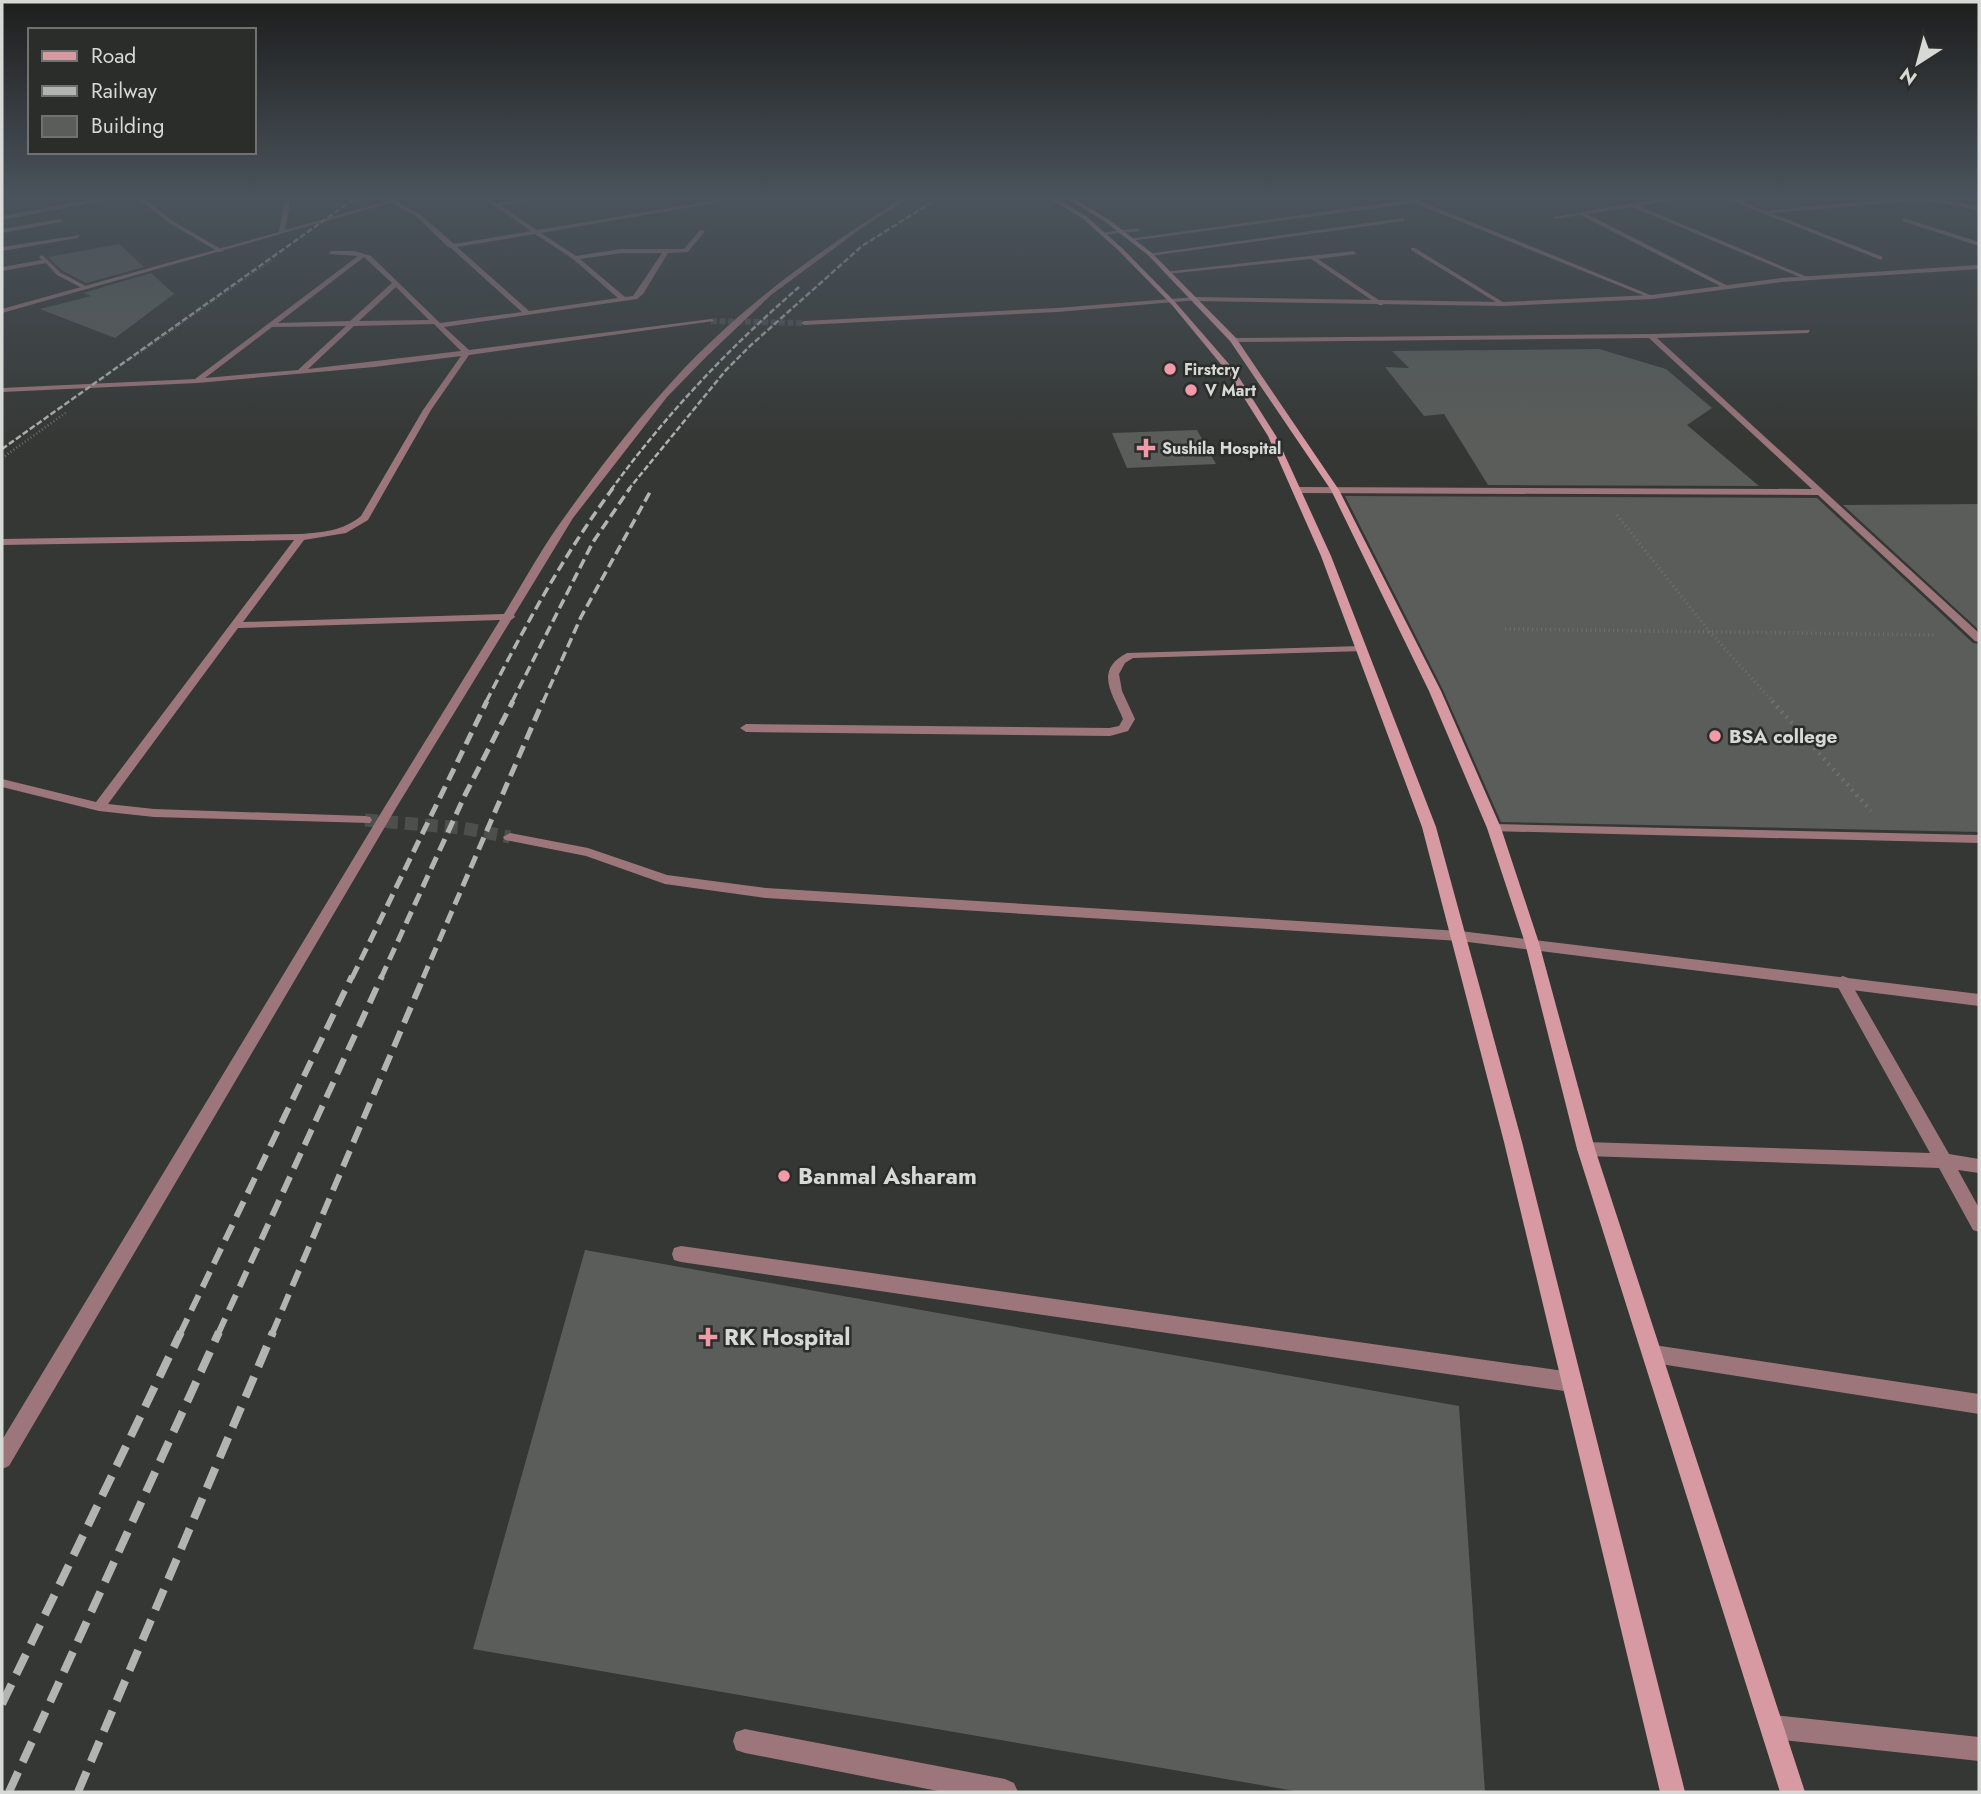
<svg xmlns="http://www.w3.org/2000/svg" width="1981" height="1794" font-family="Jost,sans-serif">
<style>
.building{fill:#5a5d59}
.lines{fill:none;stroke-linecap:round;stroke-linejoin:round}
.minor-tunnel-far1{stroke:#4c4f4c;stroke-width:6;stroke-dasharray:6 2.5;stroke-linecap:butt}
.minor-tunnel{stroke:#4c4f4c;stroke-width:13;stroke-dasharray:13 7;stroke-linecap:butt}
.path-far3{stroke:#6d706d;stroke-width:2;stroke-dasharray:1 2.5;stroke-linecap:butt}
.path-far2{stroke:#6d706d;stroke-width:2.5;stroke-dasharray:1 2.5;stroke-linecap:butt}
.path-far1{stroke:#6d706d;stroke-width:3.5;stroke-dasharray:1 3.5;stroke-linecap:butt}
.path{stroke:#6d706d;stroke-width:4.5;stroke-dasharray:2 5;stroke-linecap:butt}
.minor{fill:#9d767b;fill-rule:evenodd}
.tertiary{fill:#9d767b;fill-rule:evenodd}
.secondary{fill:#d799a2;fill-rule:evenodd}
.rail-far4{stroke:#b1b4b1;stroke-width:2.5;stroke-dasharray:6 2.5;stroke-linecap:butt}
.rail-far3{stroke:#b1b4b1;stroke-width:3.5;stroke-dasharray:10 5;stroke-linecap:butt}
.rail-far2{stroke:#b1b4b1;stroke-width:5;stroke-dasharray:13 7;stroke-linecap:butt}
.rail-far1{stroke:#b1b4b1;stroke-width:6;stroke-dasharray:17 9;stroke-linecap:butt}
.rail{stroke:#b1b4b1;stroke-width:8;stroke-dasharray:22 11;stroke-linecap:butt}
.poi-dot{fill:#f39aa8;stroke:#2a2d2a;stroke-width:2.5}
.labels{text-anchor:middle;stroke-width:5;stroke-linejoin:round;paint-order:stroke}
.far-poi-label{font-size:16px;font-weight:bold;fill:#d7d9d7;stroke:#2a2d2a;text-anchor:start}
.poi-label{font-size:19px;font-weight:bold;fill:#d7d9d7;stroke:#2a2d2a;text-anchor:start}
.near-poi-label{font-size:23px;font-weight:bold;fill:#d7d9d7;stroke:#2a2d2a;text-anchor:start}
</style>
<rect width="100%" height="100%" fill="#343734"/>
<path class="building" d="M119 244 144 267 86 283 63 271 48 257Z
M151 273 174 294 115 338 40 309 91 296 83 293Z
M1599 349 1666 369 1712 408 1687 425 1759 486 1488 485 1444 414 1424 416 1385 367 1409 368 1392 351Z
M1197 430 1216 464 1127 468 1112 433Z
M1345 496 1817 498 1973 643 1979 644V832L1501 822 1443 690Z
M1979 504V630L1843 505Z
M585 1250 1459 1406 1485 1792H1301L473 1649Z"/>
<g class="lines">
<path class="minor-tunnel-far1" d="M711 321 804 323"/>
<path class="minor-tunnel" d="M365 820 463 828 510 837"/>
<path class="path-far3" d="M179 325 274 259"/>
<path class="path-far2" d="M129 360 181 324
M2 458 67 412"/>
<path class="path-far1" d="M1617 515 1709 631 1773 702
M1505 629 1936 635"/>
<path class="path" d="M1772 701 1871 811"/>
<path class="minor" d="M106 197H119L2 220V216Z
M136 197H142L173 221 224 251 219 252 169 223Z
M482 197H488L496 203 547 197 500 205 537 230 712 201 715 203 541 233 576 256 621 249H684L700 230 705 231 688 252 668 253 643 294 637 299 444 327 469 350 711 319 714 321 469 355 431 410 368 520 346 533 304 540 243 622 504 614C524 581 543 546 566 515 595 474 628 431 661 394 729 315 816 252 904 197H910L859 230 771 295 707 356 667 397 573 518 514 615 515 617 511 620 396 808 9 1466 2 1469V1440L384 808 500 620 238 628 108 804 154 809 365 816 370 817 372 820 370 823 154 817 99 811 2 787V779L96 802 294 540 2 545V539L301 534C323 532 343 531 361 516L423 410 461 356 374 367 197 383 2 392V388L195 379 358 256 329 254 331 251H354L371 256 440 323 522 312 451 248 448 247 417 217 391 202 396 201 421 215 454 244 531 231ZM535 234 573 259 618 298 529 311 457 247ZM621 253H662L633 296 625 297 580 259ZM364 257 392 283 350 321 278 323ZM396 287 429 320 359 321ZM434 324 461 351 308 369 354 326ZM346 326 298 370 205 378 272 327Z
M1405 197H1410L1655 297 1650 298 1414 203 1131 241 1128 239 1408 200Z
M1673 197H1688L1639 206 1812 279 1807 280 1632 207 1587 214 1728 286 1726 289 1580 215 1556 219 1553 217Z
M1722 197 1737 200 1776 197 1742 202 1764 211 1912 197H1928L1979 206V210L1923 200 1771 213 1883 257 1881 260Z
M1403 218 1405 221 1150 256 1147 254Z
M1904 218 1979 242V246L1902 221Z
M60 219 62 222 2 233V229Z
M1138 228 1140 231 1104 235 1101 233Z
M80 235 78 238 2 251V247Z
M1411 248H1415L1506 304 1501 305 1411 250Z
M1354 251 1356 254 1318 259 1383 303V305H1379L1311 259 1167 274 1164 272Z
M42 255 61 273 88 287V289H84L57 275 46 263 2 271V267L42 260 39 257Z
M1196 297 1198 300 1057 312 804 325 801 323 804 321 1057 308Z
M1810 330 1808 333 1657 338 1979 633V642L1975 641 1818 495 1296 493 1292 490 1296 487 1812 489 1649 338 1233 342 1229 340 1233 338 1651 334Z
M1361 646 1365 647V651L1133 658 1125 663 1119 674 1122 691 1135 719 1128 731 1110 736 746 732 740 728 746 724 1109 728 1119 726 1123 719C1112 693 1094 670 1127 653Z
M1494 824 1979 835V843L1489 831 1487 828Z
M510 833 588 848 667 875 766 888 1460 931 1467 936 1460 941 766 898 665 884 586 856 505 840 503 837Z
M1843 976 1848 978 1949 1154 1979 1159V1173L1958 1170 1979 1208V1232L1973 1230 1939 1168 1586 1156 1580 1154 1577 1149 1580 1144 1586 1142 1930 1153 1835 982 1838 978Z
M681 1246 1571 1372 1578 1375 1581 1382 1578 1389 1571 1392 681 1262 674 1260 672 1254 674 1248Z
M1654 1345 1979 1394V1414L1654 1363 1647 1361 1644 1354 1647 1347Z
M1773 1715 1979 1737V1761L1773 1739 1764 1736 1761 1727 1764 1718Z
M745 1729 1005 1779 1014 1783 1018 1792H943L745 1753 736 1750 733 1741 736 1732Z"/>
<path class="tertiary" d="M285 197H291L285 230 402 197H411L2 313V309L279 232Z
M1979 265V269L1781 282 1652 299 1503 306 1196 301 1193 299 1196 297 1503 302 1652 295 1781 278Z
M1460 931 1979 994V1006L1460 941 1453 936Z"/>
<path class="secondary" d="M1047 197H1053L1086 216 1122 248 1176 303 1235 371 1276 436 1331 556 1436 827 1522 1142 1685 1792H1660L1504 1142 1422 827 1321 556 1268 436 1229 374 1172 305 1118 250 1082 218Z
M1065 197H1071L1108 219 1152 253 1236 338 1339 490 1441 691 1501 828 1539 943 1595 1149 1805 1792H1780L1577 1149 1525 943 1487 828 1429 691 1331 490 1230 341 1148 255 1104 221Z"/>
<path class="rail-far4" d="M2 449 357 197
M611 490C667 413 728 349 799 287
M628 490 726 370 750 346 862 246 940 197"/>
<path class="rail-far3" d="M486 702C524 628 563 556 613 488
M512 702 593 542 630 488
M543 702 581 617 650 492"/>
<path class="rail-far2" d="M352 978 487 701
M381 978 465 795 513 701
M423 978 543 701"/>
<path class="rail-far1" d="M180 1334 352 976
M218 1334 382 976
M272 1334 424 976"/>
<path class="rail" d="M2 1704 181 1332
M9 1792 219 1332
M78 1792 273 1332"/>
</g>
<linearGradient id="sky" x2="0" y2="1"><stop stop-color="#1d1e1d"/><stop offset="0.44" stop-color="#4a535c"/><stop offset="1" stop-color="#4a535c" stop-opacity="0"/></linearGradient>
<rect width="1981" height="448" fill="url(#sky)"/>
<g class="poi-dot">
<circle cx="1170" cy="369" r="7"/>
<circle cx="1191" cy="390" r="7"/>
<path d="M1142.5 437.5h7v7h7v7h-7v7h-7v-7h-7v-7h7z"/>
<circle cx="1715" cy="736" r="7"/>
<circle cx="784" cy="1176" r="7"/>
<path d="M704.5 1326.5h7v7h7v7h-7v7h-7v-7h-7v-7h7z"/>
</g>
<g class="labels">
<g class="far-poi-label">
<text x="1184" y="375">Firstcry</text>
<text x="1205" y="396">V Mart</text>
<text x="1162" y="454">Sushila Hospital</text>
</g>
<g class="poi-label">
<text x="1729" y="743">BSA college</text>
</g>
<g class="near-poi-label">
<text x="798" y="1184">Banmal Asharam</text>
<text x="724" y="1345">RK Hospital</text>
</g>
</g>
<rect width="1981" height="1794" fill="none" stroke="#d7d9d7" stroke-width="7"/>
<rect x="28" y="28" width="228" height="126" fill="#2a2d2a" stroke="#6f726f" stroke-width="2"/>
<rect x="42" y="51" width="35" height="10" fill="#d799a2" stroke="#6f726f" stroke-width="2"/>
<text x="91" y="63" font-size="21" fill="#d7d9d7">Road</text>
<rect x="42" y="86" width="35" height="10" fill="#b1b4b1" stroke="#6f726f" stroke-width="2"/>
<text x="91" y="98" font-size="21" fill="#d7d9d7">Railway</text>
<rect x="42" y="116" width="35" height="21" fill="#5a5d59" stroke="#6f726f" stroke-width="2"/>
<text x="91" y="133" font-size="21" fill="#d7d9d7">Building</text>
<g transform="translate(1918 63) rotate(216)" stroke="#2a2d2a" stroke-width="5" paint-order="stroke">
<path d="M0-5L12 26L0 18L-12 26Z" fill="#d7d9d7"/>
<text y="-10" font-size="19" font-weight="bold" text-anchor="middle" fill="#d7d9d7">N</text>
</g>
</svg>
